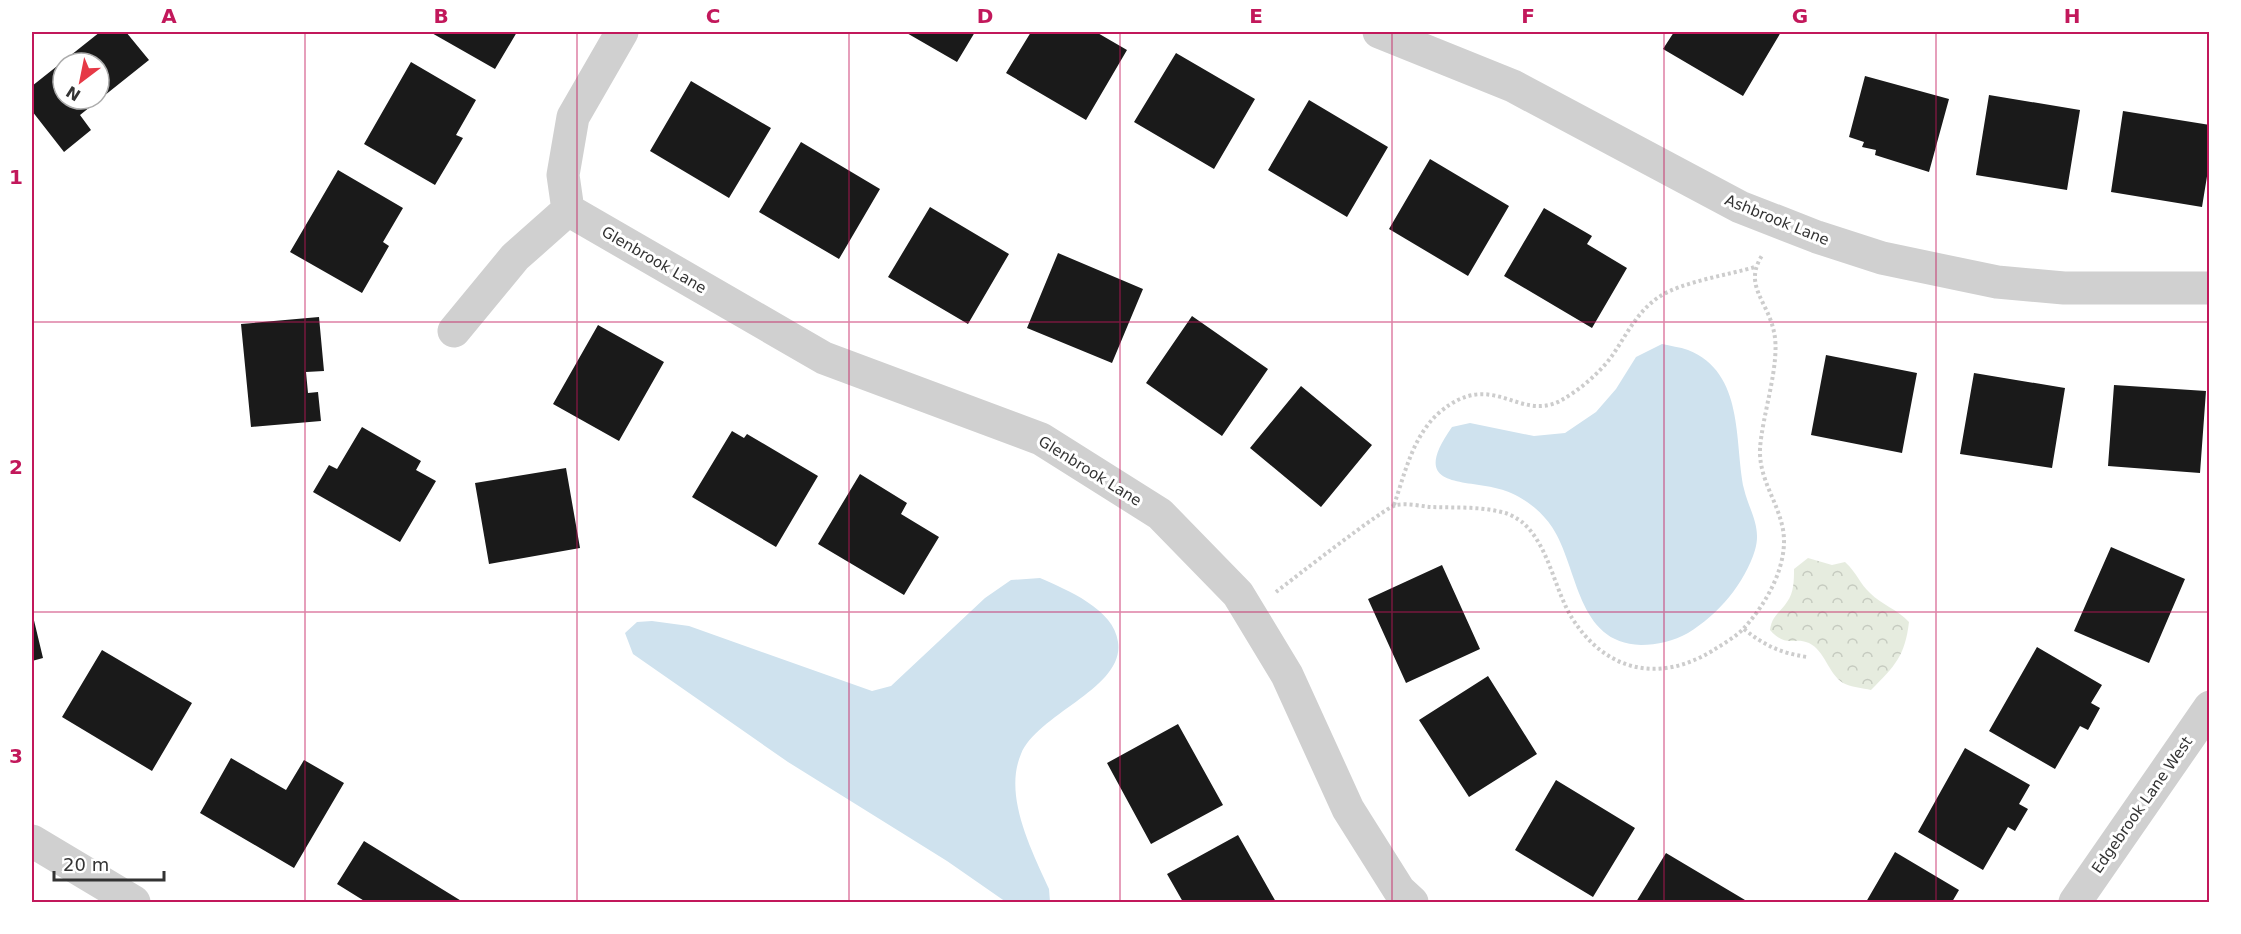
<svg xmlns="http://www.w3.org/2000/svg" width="2241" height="934" font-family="'DejaVu Sans',sans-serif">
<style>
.park{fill:url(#park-crowns)}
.water{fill:#cfe2ee}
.building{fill:#1a1a1a;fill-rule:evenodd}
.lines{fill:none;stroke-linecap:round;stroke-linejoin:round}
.path{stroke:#cdcdcd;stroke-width:4;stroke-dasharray:3 3;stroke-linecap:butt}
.street{stroke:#d0d0d0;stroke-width:33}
.grid{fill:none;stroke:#c2185b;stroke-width:1.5;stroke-opacity:0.55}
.labels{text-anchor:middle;stroke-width:6;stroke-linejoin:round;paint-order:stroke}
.street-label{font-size:15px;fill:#333;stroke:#fff}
.neatline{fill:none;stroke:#c2185b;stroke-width:2}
.grid-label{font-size:20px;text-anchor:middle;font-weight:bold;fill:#c2185b}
</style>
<defs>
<pattern id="park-crowns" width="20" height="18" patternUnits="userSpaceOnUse" patternTransform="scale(1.5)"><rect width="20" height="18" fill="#e6ecdf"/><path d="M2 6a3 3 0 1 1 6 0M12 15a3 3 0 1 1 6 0" fill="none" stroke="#c6cbc0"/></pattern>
</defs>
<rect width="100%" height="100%" fill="#fff"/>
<path class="park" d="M1808 558 1832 565 1845 562C1857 573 1860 584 1870 593 1882 605 1897 609 1909 622 1905 656 1895 666 1871 690 1863 688 1850 687 1843 683 1828 673 1825 651 1809 643 1793 636 1787 649 1770 630 1772 615 1780 613 1787 602 1794 593 1794 580 1794 569Z"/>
<path class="water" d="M1662 344C1670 346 1680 347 1688 350 1745 373 1734 441 1744 489 1749 510 1762 527 1755 550 1745 583 1718 615 1688 633 1674 641 1657 645 1641 645 1576 643 1579 568 1552 527 1542 512 1527 500 1511 493 1473 476 1404 495 1452 427L1470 423 1534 436 1565 433 1596 412 1616 389 1636 357Z
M1040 578C1067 590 1114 609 1118 642 1125 688 1038 713 1021 754 1003 796 1032 851 1049 889L1050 902H1006L947 861 788 762 633 654 625 633 637 622 652 621 689 626 872 691 891 686 985 598 1011 580Z"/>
<path class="building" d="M100 32H126L149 60 80 115 91 130 64 152 32 111V86ZM63 63H99V99H63Z
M430 32H517L495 69Z
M905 32H975L957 62Z
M1031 32H1096L1127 50 1086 120 1006 73Z
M1674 32H1781L1743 96 1663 49Z
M1176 53 1255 99 1214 169 1134 122Z
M411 62 476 100 456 135 463 138 435 185 364 144Z
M1865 76 1949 99 1929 172 1875 155 1876 150 1862 147 1864 142 1849 137Z
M691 81 771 128 729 198 650 151Z
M1989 95 2080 110 2067 190 1976 175Z
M1309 100 1388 147 1347 217 1268 170Z
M2123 111 2210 125V158L2202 207 2111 192Z
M801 142 880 189 839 259 759 212Z
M1430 159 1509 206 1468 276 1389 229Z
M338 170 403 208 383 242 389 246 362 293 290 252Z
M930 207 1009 254 968 324 888 277Z
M1544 208 1592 236 1587 244 1627 268 1592 328 1504 276Z
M1058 253 1143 289 1112 363 1027 328Z
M1192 316 1268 369 1222 436 1146 383Z
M319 317 324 371 306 372 308 393 318 392 321 421 251 427 241 324Z
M598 325 664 362 619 441 553 404Z
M1826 355 1917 373 1902 453 1811 435Z
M1974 373 2065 388 2052 468 1960 454Z
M2114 385 2206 391 2200 473 2108 466Z
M1301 386 1372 445 1321 507 1250 448Z
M362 427 421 461 416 470 436 481 400 542 313 492 329 465 337 469Z
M732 431 744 438 747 434 818 476 776 547 692 497Z
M566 468 580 548 489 564 475 483Z
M860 474 907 503 901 514 939 537 904 595 818 544Z
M2111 547 2185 579 2149 663 2074 631Z
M1442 565 1480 649 1406 683 1368 599Z
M32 612 43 658 32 661Z
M2037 647 2102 685 2091 703 2100 708 2088 730 2080 726 2055 769 1989 731Z
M102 650 192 703 152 771 62 717Z
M1488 676 1537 754 1469 797 1419 720Z
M1178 724 1223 805 1151 844 1107 763Z
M1965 748 2030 785 2019 804 2028 809 2015 831 2008 827 1983 870 1918 832Z
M231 758 286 790 304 760 344 783 294 868 200 813Z
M1556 780 1635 828 1593 897 1515 850Z
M1238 835 1276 902H1183L1167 874Z
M364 841 463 902H366L337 884Z
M1895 852 1959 890 1952 902H1866Z
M1666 853 1745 900 1743 902H1636Z"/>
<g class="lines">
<path class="path" d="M1394 505C1405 473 1413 435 1440 412 1492 368 1518 422 1560 401 1580 390 1601 372 1614 353 1628 332 1638 311 1659 297 1681 282 1728 275 1755 267
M1276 592C1293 579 1385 507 1396 505 1407 503 1420 506 1431 507 1455 508 1481 506 1505 513 1510 514 1518 519 1522 522 1549 545 1554 589 1572 618 1606 672 1659 683 1712 651 1723 644 1736 637 1744 628 1768 602 1791 560 1782 525 1776 499 1759 478 1760 449 1762 415 1781 363 1774 332 1768 301 1742 285 1763 254
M1744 629C1765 646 1781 653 1807 657"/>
<path class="street" d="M1379 32 1513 86 1740 207 1817 237 1882 258 1997 282 2064 288H2210
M568 210 824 358 1041 439 1160 514 1238 594 1287 675 1348 809 1399 890 1412 902
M568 210 563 175 573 117 622 32
M454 331 515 257 568 210
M32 841 134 902
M2075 902 2210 707"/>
</g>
<path class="grid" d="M305 32V902M577 32V902M849 32V902M1120 32V902M1392 32V902M1664 32V902M1936 32V902M32 322H2210M32 612H2210"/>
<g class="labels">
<g class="street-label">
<text transform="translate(1777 220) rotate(22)" y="5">Ashbrook Lane</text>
<text transform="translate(654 260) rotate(30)" y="5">Glenbrook Lane</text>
<text transform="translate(1090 471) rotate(32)" y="5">Glenbrook Lane</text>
<text transform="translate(2142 805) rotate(-55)" y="5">Edgebrook Lane West</text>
</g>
</g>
<rect width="2241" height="934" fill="none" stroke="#ffffff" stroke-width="66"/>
<g transform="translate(81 81) rotate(212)"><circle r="28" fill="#ffffff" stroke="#adadad" stroke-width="1.5"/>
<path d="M0-4.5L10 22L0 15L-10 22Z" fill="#e63946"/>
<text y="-9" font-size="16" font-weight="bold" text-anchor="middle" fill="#333333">N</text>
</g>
<path d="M54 871v9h110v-9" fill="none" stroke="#333333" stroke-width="3"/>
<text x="63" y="871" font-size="18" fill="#333333" stroke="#ffffff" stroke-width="4.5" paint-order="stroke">20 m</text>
<rect x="33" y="33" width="2175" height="868" class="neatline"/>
<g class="grid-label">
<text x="169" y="23">A</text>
<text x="441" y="23">B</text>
<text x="713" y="23">C</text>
<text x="985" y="23">D</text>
<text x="1256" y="23">E</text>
<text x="1528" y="23">F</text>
<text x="1800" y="23">G</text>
<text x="2072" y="23">H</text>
<text x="16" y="184">1</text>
<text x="16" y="474">2</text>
<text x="16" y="763">3</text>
</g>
</svg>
